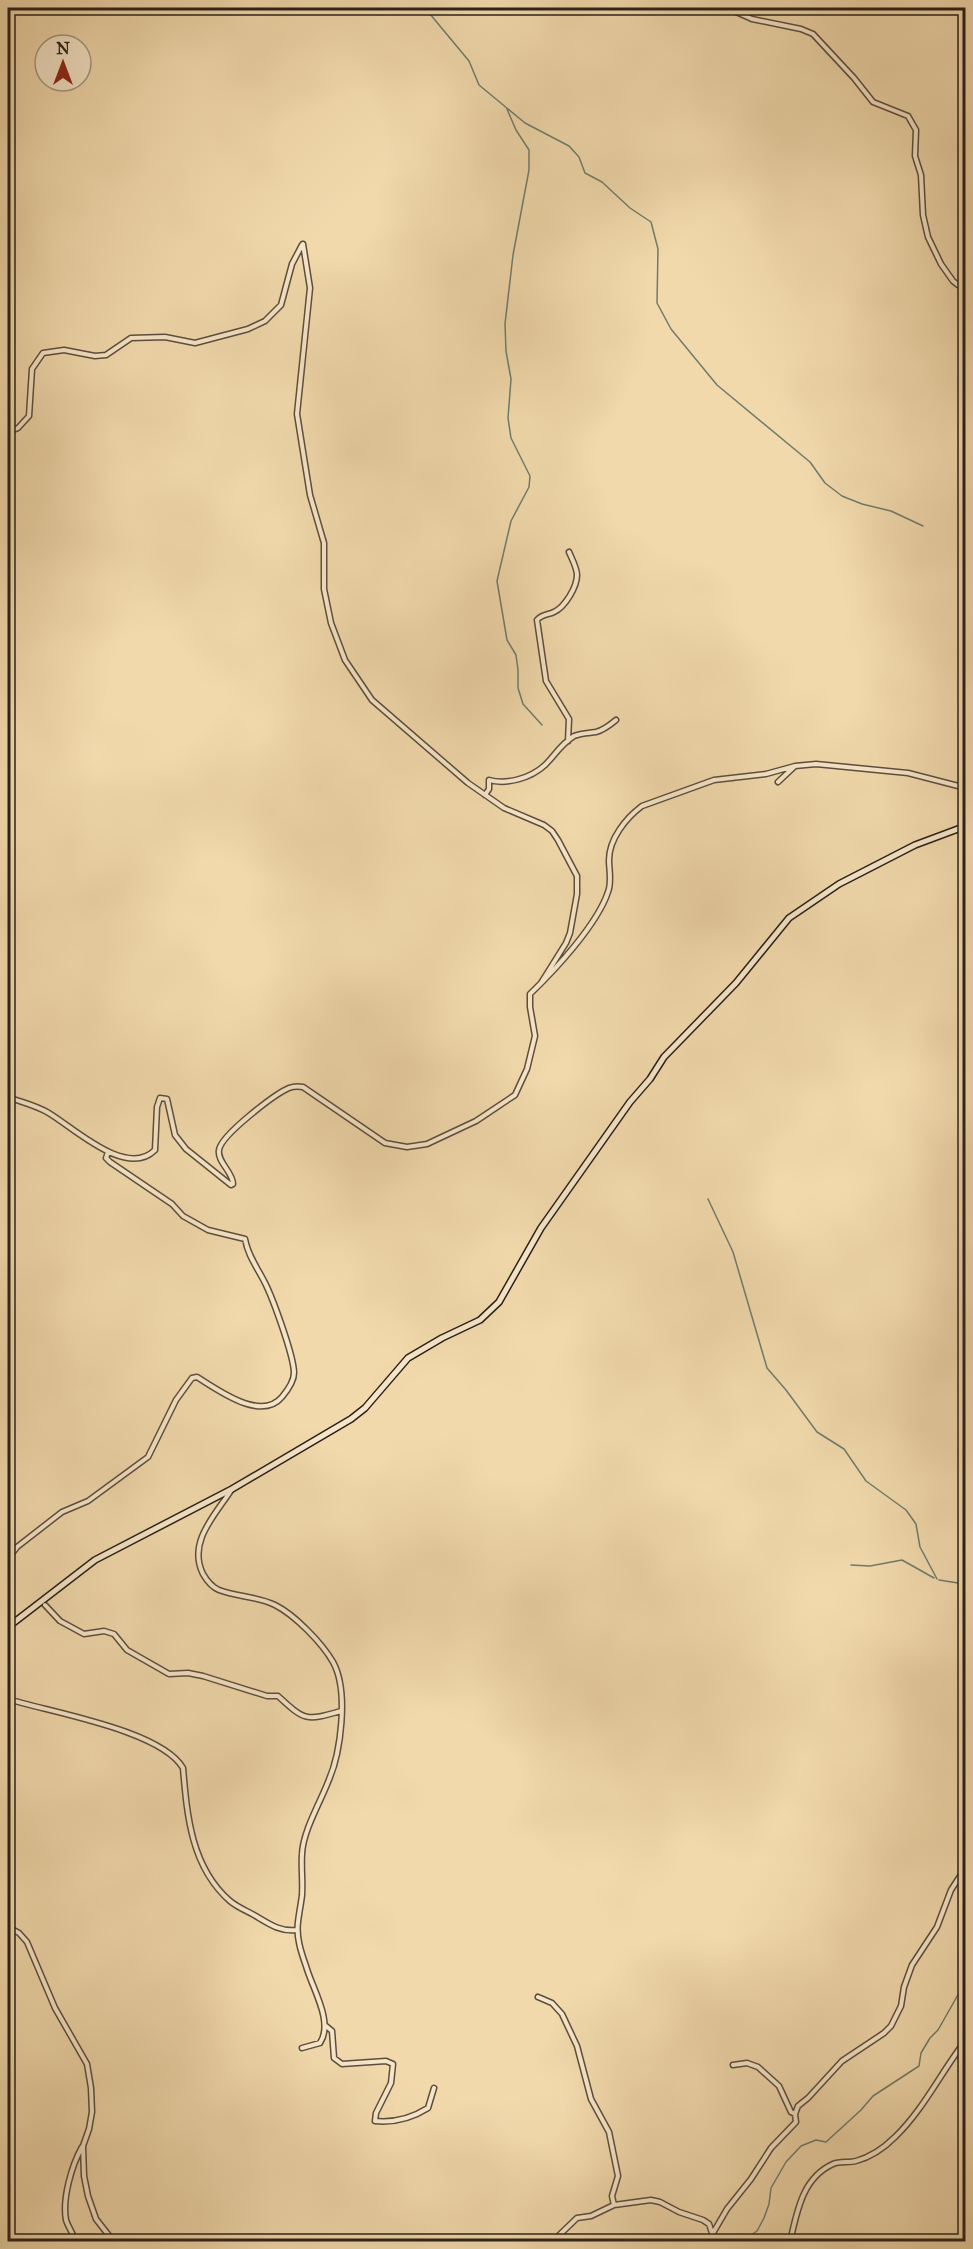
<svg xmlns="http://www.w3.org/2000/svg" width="973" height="2249" font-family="'IM FELL Great Primer',serif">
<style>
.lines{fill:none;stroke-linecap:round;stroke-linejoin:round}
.stream{stroke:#6e7c6d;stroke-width:1.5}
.street-casing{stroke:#5c4e3d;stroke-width:7}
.secondary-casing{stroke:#2a2018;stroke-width:8}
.street{stroke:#f6e6c9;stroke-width:4}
.secondary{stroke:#f6e6c9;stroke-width:5}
</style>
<rect width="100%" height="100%" fill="#f1d9ac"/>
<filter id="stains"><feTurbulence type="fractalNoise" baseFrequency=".00333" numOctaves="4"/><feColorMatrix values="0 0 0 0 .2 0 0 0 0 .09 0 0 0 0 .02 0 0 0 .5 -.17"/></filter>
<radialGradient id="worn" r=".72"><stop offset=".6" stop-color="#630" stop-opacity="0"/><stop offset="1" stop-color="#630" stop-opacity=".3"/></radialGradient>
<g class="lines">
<path class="stream" d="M425 8 469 61 479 85 525 123 569 146 579 157 585 173 602 182 630 208 651 222 658 249 657 303 671 329 717 385 810 462 825 483 842 496 862 504 891 511 923 526
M507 109 516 130 529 150V170L513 255 505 324 506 351 511 379 508 418 511 438 530 476 529 487 511 521 497 581 507 640 516 655 518 670V688L523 704 542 725
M708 1199 733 1252 767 1368 786 1390 817 1432 844 1449 866 1481 906 1510 916 1524 920 1547 937 1579
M851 1565 870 1566 902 1560 934 1578
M939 1580 958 1583 966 1589
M741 2242 757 2231 764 2218 769 2204 771 2188 786 2162 801 2146 816 2140 826 2142 861 2110 873 2096 919 2066 921 2053 930 2038 938 2030 963 1986 966 1966"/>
<g class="street-casing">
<path id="street" d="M733 8 734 11 752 19 801 29 813 34 854 78 873 102 908 116 916 130 915 156 921 175 923 215 928 237 941 264 953 281 958 285 966 283
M303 244 310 288 297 414 310 495 324 543V589L331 623 345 660 372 700 468 783 504 808 544 825 552 831 558 840 577 876V894L570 933 566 943 541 983
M8 432 18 428 29 416 32 369 43 353 64 350 95 356 106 355 131 338 165 337 195 343 248 329 265 321 281 305 292 264 302 245
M568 741 569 719 546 681 537 620C542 614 548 615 554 612 565 607 577 587 577 575 577 568 572 559 569 552
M778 782 794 767
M485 795 489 789V780C507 785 531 778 545 765 556 754 560 745 574 736 581 733 589 733 596 732 604 730 610 725 616 720
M8 1097C21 1102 35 1105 47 1112 72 1126 126 1179 155 1150L157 1107 160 1098 167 1099 175 1135 186 1149 231 1185 233 1184C233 1172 217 1162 219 1150 221 1135 275 1094 289 1088 294 1086 298 1086 303 1087L385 1143 407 1147 427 1144 476 1121 515 1095 527 1069 535 1036 530 1007V994C555 970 597 925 608 892 612 882 609 870 609 860 609 839 626 818 642 806L714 780 766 774 795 766 816 764 908 773 966 788
M232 1489C216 1514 187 1542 203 1574 207 1581 212 1587 219 1590 237 1597 257 1596 275 1605 295 1615 322 1643 333 1662 349 1691 341 1753 328 1782 320 1803 303 1831 302 1854 301 1868 303 1881 302 1895 301 1904 299 1913 298 1922 296 1937 301 1952 306 1966 312 1988 334 2022 320 2043L302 2048
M8 1559 17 1547 62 1512 88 1501 148 1457 176 1400 192 1378 197 1377C218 1390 261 1422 282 1397 287 1391 294 1381 294 1373 294 1356 272 1296 264 1281 257 1267 248 1256 245 1239L208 1230 183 1216 172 1204 110 1162 106 1158 108 1152
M45 1605 60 1621 84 1634 104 1631 114 1634 127 1650 169 1674 188 1673 203 1676 267 1696H278C305 1721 306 1721 341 1711
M8 1699C49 1712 161 1730 183 1768 187 1815 191 1867 230 1901 237 1907 247 1911 254 1915 269 1924 280 1932 297 1930
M8 1927 19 1933 27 1942 55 2008 87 2064 91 2088 92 2112 89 2129 83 2146 84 2176 88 2196 96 2219 114 2242
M538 1997 552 2003 562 2014 577 2046 591 2099 609 2132 618 2176 612 2196 614 2205
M326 2026 332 2031 334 2058 342 2064 386 2061 393 2064 391 2083 376 2113 375 2121C395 2123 412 2118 428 2108L434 2088
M733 2065 747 2063 758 2067 779 2086 791 2112 795 2114
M713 2233 727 2209 751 2179 771 2148 796 2122 795 2114 798 2106 808 2098 842 2061 884 2033 891 2026 901 2006 904 1987 912 1965 937 1927 951 1890 966 1867
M75 2242C74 2234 68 2227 66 2220 62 2198 72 2165 82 2147
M552 2242 577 2218 591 2216 614 2205 651 2200 660 2202 679 2212 703 2220 709 2224 715 2242
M790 2242C797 2212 802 2178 833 2164 840 2161 849 2163 856 2161 871 2157 884 2148 895 2137 924 2109 941 2072 966 2040"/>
</g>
<g class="secondary-casing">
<path id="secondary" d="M8 1627 95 1560 232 1489 351 1419 365 1408 408 1358 442 1338 480 1320 499 1302 541 1228 630 1102 650 1079 664 1057 736 983 789 918 839 884 915 845 966 826"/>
</g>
<use href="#street" class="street"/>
<use href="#secondary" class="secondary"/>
</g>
<rect width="973" height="2249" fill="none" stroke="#f1d9ac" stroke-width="30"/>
<rect x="9" y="9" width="955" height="2231" fill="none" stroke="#2a2018" stroke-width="3"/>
<rect x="15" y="15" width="943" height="2219" fill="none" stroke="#2a2018" stroke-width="1.5"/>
<g transform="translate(63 63)"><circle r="28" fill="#f6e6c9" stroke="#a49782" stroke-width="1.5"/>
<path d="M0-4.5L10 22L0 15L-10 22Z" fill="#8f2418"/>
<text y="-9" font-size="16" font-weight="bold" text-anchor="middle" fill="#2a2018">N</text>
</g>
<rect width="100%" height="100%" filter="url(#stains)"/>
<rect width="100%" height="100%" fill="url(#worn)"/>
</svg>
